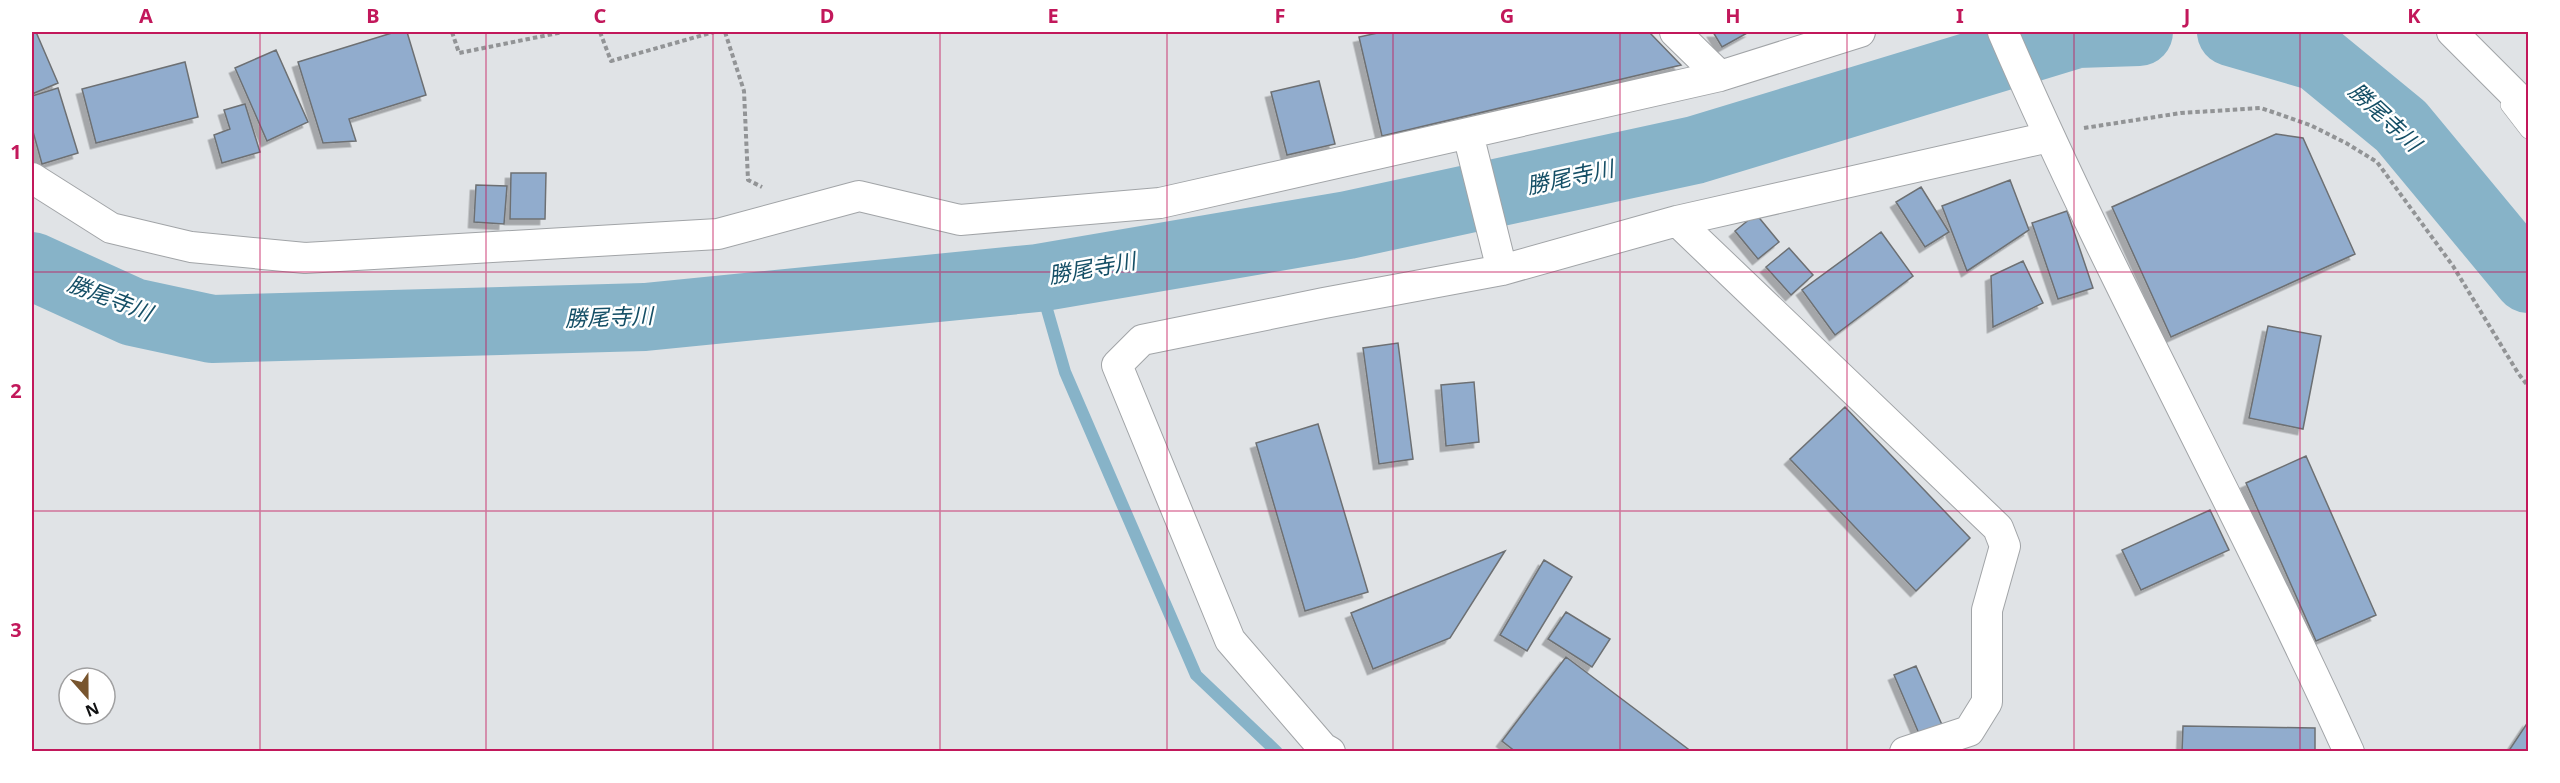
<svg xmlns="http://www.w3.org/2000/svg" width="2560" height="783" font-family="'Noto Sans','Noto Sans JP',sans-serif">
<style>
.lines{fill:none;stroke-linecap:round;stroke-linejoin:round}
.stream{stroke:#87b3c8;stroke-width:12}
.river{stroke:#87b3c8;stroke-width:68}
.building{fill:#91accd;stroke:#6d7073;stroke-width:1.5;filter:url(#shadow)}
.lane-casing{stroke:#a1a4a7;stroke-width:16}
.street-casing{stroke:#a1a4a7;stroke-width:32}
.path{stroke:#929496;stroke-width:4;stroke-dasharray:4.5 3;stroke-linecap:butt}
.lane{stroke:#fff;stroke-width:15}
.street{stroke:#fff;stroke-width:30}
.grid{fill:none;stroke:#c2185b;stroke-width:1.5;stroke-opacity:0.55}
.labels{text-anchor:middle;stroke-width:5;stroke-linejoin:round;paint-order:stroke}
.water-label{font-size:22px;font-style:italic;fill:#154f66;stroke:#fff}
.neatline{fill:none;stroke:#c2185b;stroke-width:2}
.grid-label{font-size:20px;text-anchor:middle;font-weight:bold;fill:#c2185b}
</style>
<defs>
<filter id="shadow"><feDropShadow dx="-5.5" dy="5.5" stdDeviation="0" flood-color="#0004"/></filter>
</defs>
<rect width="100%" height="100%" fill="#e0e3e6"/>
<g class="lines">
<path class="stream" d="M1038 278 1065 372 1196 675 1277 752"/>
<path class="river" d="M2231 32 2317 57 2401 126 2528 279
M32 266 133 312 212 329 645 317 1038 278 1348 225 1695 150 2077 34 2139 32"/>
</g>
<path class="building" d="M32 32H36L58 83 32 94Z
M395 32H407L426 95 349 119 356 141 323 143 298 62Z
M1382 32H1649L1681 65 1382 136 1359 37Z
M1713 32H1749L1722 47Z
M276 50 308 122 267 141 235 68Z
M185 62 198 117 96 143 82 89Z
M1319 81 1335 144 1287 155 1271 92Z
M58 88 78 153 42 164 32 128V96Z
M245 104 260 152 222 163 214 135 230 129 224 110Z
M2276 134 2303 138 2355 254 2171 337 2112 207Z
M511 173H546L545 219H510Z
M2010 180 2029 230 1967 271 1942 206Z
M476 185 507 186 504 224 474 222Z
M1921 187 1949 232 1925 247 1896 202Z
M2067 211 2093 288 2058 299 2032 223Z
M1756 214 1779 242 1758 259 1735 231Z
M1881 232 1913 276 1835 335 1802 290Z
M1789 248 1813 275 1791 295 1766 267Z
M2023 261 2043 303 1993 327 1991 276Z
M2268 326 2321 336 2303 429 2249 418Z
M1398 343 1413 459 1379 464 1363 348Z
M1474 382 1479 442 1446 446 1441 385Z
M1845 407 1970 538 1916 591 1790 459Z
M1318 424 1368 592 1305 611 1256 443Z
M2306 456 2376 615 2316 641 2246 483Z
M2210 510 2229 550 2141 590 2122 550Z
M1505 551 1450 638 1373 669 1351 613Z
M1544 560 1572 577 1527 651 1500 635Z
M1566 612 1610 639 1592 667 1548 639Z
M1566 657 1692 752H1516L1502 741Z
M1916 666 1943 727 1920 736 1894 675Z
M2528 722V752H2508Z
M2183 726 2315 728V752H2182Z"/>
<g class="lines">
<g class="lane-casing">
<path id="lane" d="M2508 105 2528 131"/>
</g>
<g class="street-casing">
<path id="street" d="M1675 32 1720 76
M2003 32C2108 276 2239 509 2349 752
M2452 32 2528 108
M1468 134 1502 270
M32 178 111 228 191 247 305 258 718 234 859 196 960 220 1160 203 1720 76 1860 32
M1677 221 1998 528 2005 546 1987 610V702L1969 731 1905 752
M1330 752 1323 748 1230 640 1117 365 1142 340 1324 303 1502 270 1677 221 2049 137"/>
</g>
<path class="path" d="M452 32 459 53 563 32
M600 32 611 61 714 32
M725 32 744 91 748 180 762 187
M2084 128 2181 113 2261 108 2310 125 2346 143 2377 162 2453 266 2518 373 2528 386"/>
<use href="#lane" class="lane"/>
<use href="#street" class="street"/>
</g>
<path class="grid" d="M260 32V752M486 32V752M713 32V752M940 32V752M1167 32V752M1393 32V752M1620 32V752M1847 32V752M2074 32V752M2300 32V752M32 272H2528M32 511H2528"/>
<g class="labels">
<g class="water-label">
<text transform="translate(2385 117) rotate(43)" y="8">勝尾寺川</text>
<text transform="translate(1570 177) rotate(-12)" y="8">勝尾寺川</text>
<text transform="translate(1092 268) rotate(-10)" y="8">勝尾寺川</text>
<text transform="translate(110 298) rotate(21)" y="8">勝尾寺川</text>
<text transform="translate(609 317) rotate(-2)" y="8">勝尾寺川</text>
</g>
</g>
<rect width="2560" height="783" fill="none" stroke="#ffffff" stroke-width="66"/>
<g transform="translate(87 696) rotate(159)"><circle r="28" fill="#ffffff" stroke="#a0a0a1" stroke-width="1.5"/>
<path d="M0-4.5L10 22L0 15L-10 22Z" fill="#78552e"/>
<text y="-9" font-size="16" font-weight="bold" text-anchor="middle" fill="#111213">N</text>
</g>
<rect x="33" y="33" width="2494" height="717" class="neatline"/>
<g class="grid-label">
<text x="146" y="23">A</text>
<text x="373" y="23">B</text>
<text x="600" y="23">C</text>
<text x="827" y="23">D</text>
<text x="1053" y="23">E</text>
<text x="1280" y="23">F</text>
<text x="1507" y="23">G</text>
<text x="1733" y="23">H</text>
<text x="1960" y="23">I</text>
<text x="2187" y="23">J</text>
<text x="2414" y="23">K</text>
<text x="16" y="159">1</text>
<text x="16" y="398">2</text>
<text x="16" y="637">3</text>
</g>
</svg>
